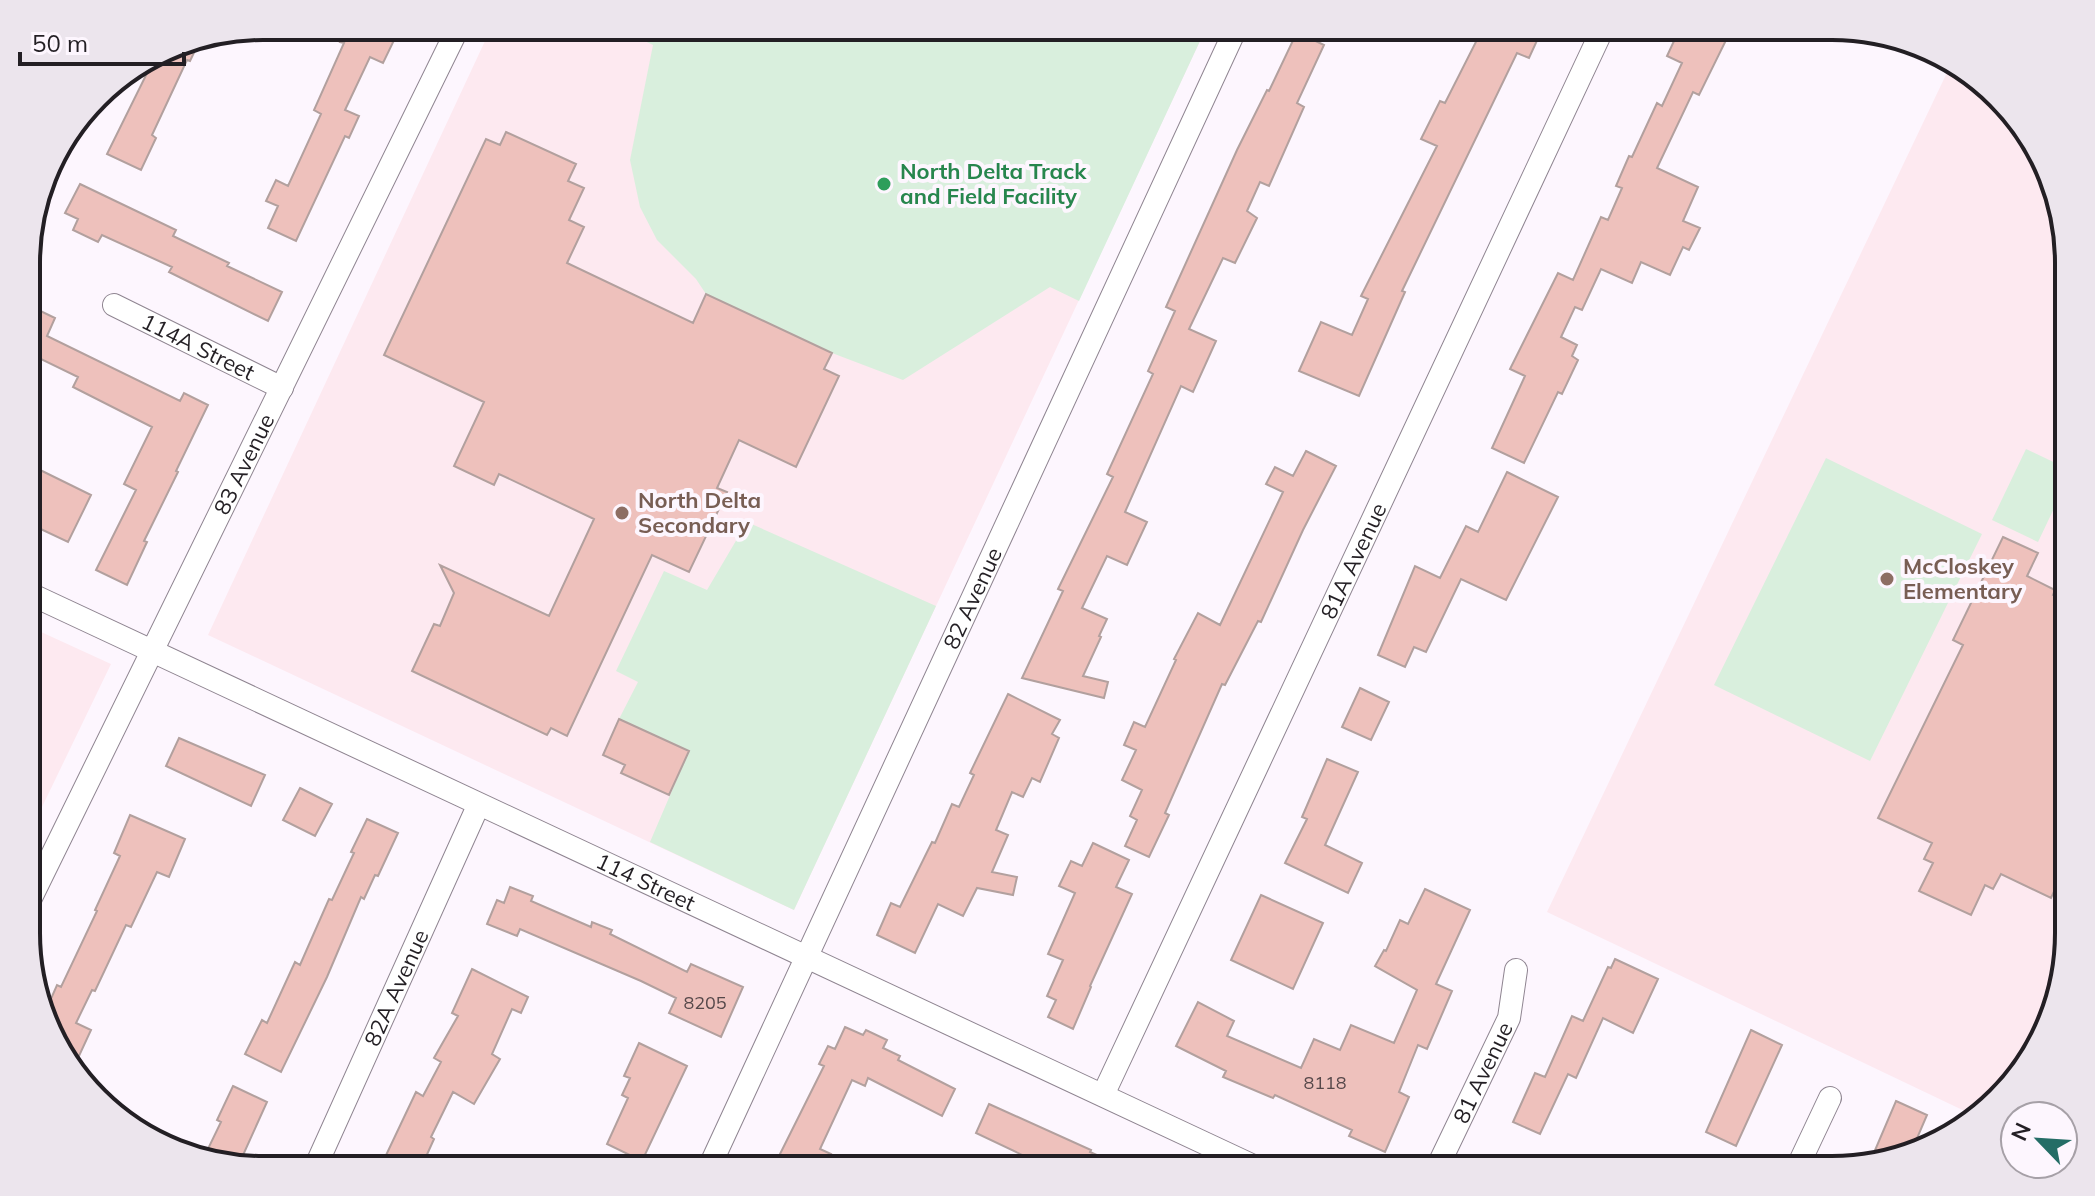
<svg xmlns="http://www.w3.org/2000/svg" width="2095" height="1196" font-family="Mulish,sans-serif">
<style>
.education{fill:#fde9f0}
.green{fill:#d9efdd}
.building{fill:#eec1bc;stroke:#b2a09e;stroke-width:2}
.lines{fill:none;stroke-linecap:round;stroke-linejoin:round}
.street-casing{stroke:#8f8591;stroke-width:24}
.street{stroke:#fff;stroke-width:22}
.leisure-dot{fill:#2e9e5b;stroke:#fdf6fe;stroke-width:3}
.education-dot{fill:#8d6e63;stroke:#fdf6fe;stroke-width:3}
.labels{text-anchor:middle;stroke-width:8;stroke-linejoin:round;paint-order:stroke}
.number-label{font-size:18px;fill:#56484a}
.leisure-label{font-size:22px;font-weight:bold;fill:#27864d;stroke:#fdf6fe;text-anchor:start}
.street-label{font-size:22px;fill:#231f24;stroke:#fdf6fe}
.education-label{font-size:22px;font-weight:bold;fill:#785e54;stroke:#fdf6fe;text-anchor:start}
.rim{fill:none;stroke:#231f24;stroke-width:4}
</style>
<rect width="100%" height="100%" fill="#fdf6fe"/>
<path class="education" d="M492 26H1207L794 910 208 635Z
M1953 60 2029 132 2068 247 2069 948 2050 999 2053 1000 2037 1052 1973 1115 1547 912Z
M28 626 111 664 28 836Z"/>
<path class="green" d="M613 26H1207L1079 301 1050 287 903 380 832 353 706 294 696 279 657 240 640 207 630 160 653 45Z
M2026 449 2068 469V479L2038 542 1992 520Z
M1826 458 1982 534 1870 761 1714 685Z
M747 522 936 606 794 910 650 842 689 751 619 719 638 682 616 671 664 571 707 590Z"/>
<path class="building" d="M348 26H387L398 32 383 63 370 57 345 110 359 116 349 138 345 136 296 241 268 228 278 206 266 201 276 180 288 186 321 114 314 110 344 43 340 42Z
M1484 26H1522L1540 34 1529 58 1517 53 1402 291 1405 292 1359 396 1299 371 1321 322 1352 335 1368 299 1361 296 1437 146 1421 139 1440 101 1445 103Z
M1681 26H1733L1699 95 1693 92 1657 168 1698 187 1683 221 1700 228 1689 250 1683 247 1670 275 1641 262 1632 283 1601 269 1582 310 1575 307 1561 337 1577 345 1572 356 1578 360 1562 394 1558 392 1524 463 1492 448 1525 376 1510 369 1558 273 1573 280 1601 217 1608 220 1622 188 1616 186 1629 156 1632 157 1657 103 1662 106 1682 63 1667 56Z
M1297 32 1324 45 1297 103 1304 107 1269 186 1260 182 1247 211 1257 218 1235 263 1223 258 1189 329 1216 341 1193 392 1181 386 1125 512 1147 522 1127 565 1107 556 1082 608 1107 619 1099 636 1101 637 1083 676 1108 682 1104 698 1022 678 1063 591 1058 589 1113 477 1107 474 1153 374 1148 371 1175 311 1166 307 1237 150 1267 90 1269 91Z
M201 38 190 61 187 60 152 135 156 138 141 170 107 154 156 55 173 44Z
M506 132 576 164 568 181 584 188 569 220 584 227 567 263 693 323 706 294 832 353 824 369 839 376 796 467 739 440 717 488 727 492 689 572 652 555 567 736 551 728 547 735 412 671 434 624 440 626 454 593 440 565 549 616 594 519 499 474 494 485 454 466 484 402 384 355 486 139 500 145Z
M80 184 176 230 173 236 229 263 227 266 282 292 268 321 169 272 172 267 102 235 98 242 73 230 78 219 65 213Z
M28 305 55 318 47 336 180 401 184 393 208 405 176 471 178 472 144 541 147 542 127 585 96 570 136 490 124 484 152 427 73 387 78 377 37 357 28 376Z
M1306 451 1336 466 1303 530 1261 622 1258 621 1225 685 1222 684 1165 813 1169 815 1149 857 1125 846 1137 820 1130 816 1142 790 1122 780 1136 750 1124 745 1134 722 1145 727 1176 660 1174 659 1198 613 1220 625 1283 492 1266 484 1275 467 1293 476Z
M34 467 91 495 68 542 28 523V480Z
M1507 472 1558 497 1506 600 1461 579 1426 652 1414 647 1405 667 1378 655 1415 566 1440 578 1466 526 1478 532Z
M2003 537 2038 553 2027 576 2055 590 2053 595 2068 602V861L2051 898 2001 874 1993 889 1985 885 1971 915 1919 891 1933 863 1924 859 1932 843 1878 818 1963 645 1953 640Z
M1360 688 1389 702 1371 740 1342 727Z
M1008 694 1060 720 1052 734 1059 738 1040 782 1032 778 1023 797 1012 792 996 830 1008 835 992 872 1017 877 1013 895 977 888 963 916 938 904 915 953 877 935 891 903 900 907 932 842 935 843 952 804 959 807 974 775 970 773Z
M619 719 689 751 669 795 621 773 625 765 603 755Z
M179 738 265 775 251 806 166 766Z
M1327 759 1358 772 1325 845 1362 863 1348 893 1285 863 1307 819 1302 817Z
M300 788 332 804 315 836 283 820Z
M130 815 185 839 169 877 157 872 131 927 126 925 95 991 92 990 76 1023 91 1030 79 1056 59 1047 46 1010 57 985 61 987 97 911 95 910 120 856 114 853Z
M367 819 398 833 378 876 375 875 364 899 361 897 327 977 281 1072 245 1054 262 1020 267 1023 295 962 300 965 329 899 332 900 354 853 351 852Z
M1093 843 1129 860 1116 887 1132 894 1090 986 1091 987 1073 1029 1048 1017 1056 1000 1047 996 1063 960 1048 954 1075 893 1059 886 1071 861 1082 866Z
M510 887 533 896 531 901 591 927 592 922 612 930 610 934 687 972 691 964 743 987 721 1037 669 1013 676 998 641 981 520 929 517 936 487 924 497 900 504 903Z
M1425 889 1470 910 1436 984 1452 991 1427 1049 1418 1045 1399 1092 1409 1097 1385 1152 1349 1136 1352 1130 1275 1095 1273 1098 1223 1077 1226 1071 1176 1046 1198 1002 1234 1021 1227 1036 1301 1068 1314 1039 1340 1050 1351 1025 1394 1043 1417 990 1375 966 1384 950 1386 951 1400 920 1408 924Z
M1261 895 1323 923 1293 989 1231 960Z
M1615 959 1658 979 1633 1033 1603 1018 1576 1078 1568 1074 1540 1134 1513 1122 1535 1073 1545 1077 1572 1016 1583 1021 1608 967 1611 968Z
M472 969 528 997 521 1013 512 1009 492 1054 500 1059 474 1104 453 1092 431 1137 434 1139 420 1170H379L416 1092 423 1096 441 1062 434 1058 458 1016 452 1013Z
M845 1027 863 1035 866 1030 887 1040 883 1048 900 1056 898 1060 955 1089 942 1116 868 1078 865 1086 852 1080 820 1149 831 1154 823 1170H772L824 1066 819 1064 828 1046 835 1049Z
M1751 1030 1782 1045 1736 1146 1706 1132Z
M639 1043 687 1066 642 1161 607 1144 628 1098 622 1095 630 1078 624 1076Z
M233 1086 267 1102 239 1164 205 1155 221 1122 217 1120Z
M1896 1101 1927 1115 1912 1150 1870 1162Z
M989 1104 1091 1150 1090 1152 1130 1170H1034L1037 1162 976 1133Z"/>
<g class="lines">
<g class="street-casing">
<g id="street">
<path id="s1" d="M114 305 282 388"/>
<path id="s2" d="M28 593 1262 1170"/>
<path id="s3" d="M28 904 459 26"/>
<path id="s4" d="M1103 1095 1604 26"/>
<path id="s5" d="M314 1170 478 806"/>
<path id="s6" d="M708 1170 1237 26"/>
<path id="s7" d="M1436 1170 1509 1018 1516 970"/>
<path d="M1796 1170 1830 1098"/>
</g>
</g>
<use href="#street" class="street"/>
</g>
<circle class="leisure-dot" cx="884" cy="184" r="8"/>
<g class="education-dot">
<circle cx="622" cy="513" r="8"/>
<circle cx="1887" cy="579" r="8"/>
</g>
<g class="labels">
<g class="number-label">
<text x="705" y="1009">8205</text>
<text x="1325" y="1089">8118</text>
</g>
<g class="leisure-label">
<text x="900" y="179">North Delta Track<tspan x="900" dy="25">and Field Facility</tspan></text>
</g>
<g class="street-label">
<text dy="8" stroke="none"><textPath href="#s1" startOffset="94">114A Street</textPath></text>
<text dy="8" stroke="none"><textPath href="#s3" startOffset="490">83 Avenue</textPath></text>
<text dy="8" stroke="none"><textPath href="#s4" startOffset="590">81A Avenue</textPath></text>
<text dy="8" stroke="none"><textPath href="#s6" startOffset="630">82 Avenue</textPath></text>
<text dy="8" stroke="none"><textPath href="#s2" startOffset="682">114 Street</textPath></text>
<text dy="8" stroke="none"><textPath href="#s5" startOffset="200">82A Avenue</textPath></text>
<text dy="8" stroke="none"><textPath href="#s7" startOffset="108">81 Avenue</textPath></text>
</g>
<g class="education-label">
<text x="638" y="508">North Delta<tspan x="638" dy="25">Secondary</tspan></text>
<text x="1903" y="574">McCloskey<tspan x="1903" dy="25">Elementary</tspan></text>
</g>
</g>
<path d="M0 0H2095V1196H0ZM263 40H1832A223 223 0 0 1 2055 263V933A223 223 0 0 1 1832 1156H263A223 223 0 0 1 40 933V263A223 223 0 0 1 263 40Z" fill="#ece5ed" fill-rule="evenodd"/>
<path class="rim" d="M263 40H1832A223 223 0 0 1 2055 263V933A223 223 0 0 1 1832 1156H263A223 223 0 0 1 40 933V263A223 223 0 0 1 263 40Z"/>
<g transform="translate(2039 1140) rotate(295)"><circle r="38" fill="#fdf6fe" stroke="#a6a0a7" stroke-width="2"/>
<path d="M0-6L14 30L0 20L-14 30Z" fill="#246d66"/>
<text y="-12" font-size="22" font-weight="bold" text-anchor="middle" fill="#231f24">N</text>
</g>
<path d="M20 52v12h164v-12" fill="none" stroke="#231f24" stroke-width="4"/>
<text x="32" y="52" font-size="24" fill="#231f24" stroke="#fdf6fe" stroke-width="6" paint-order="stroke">50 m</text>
</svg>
